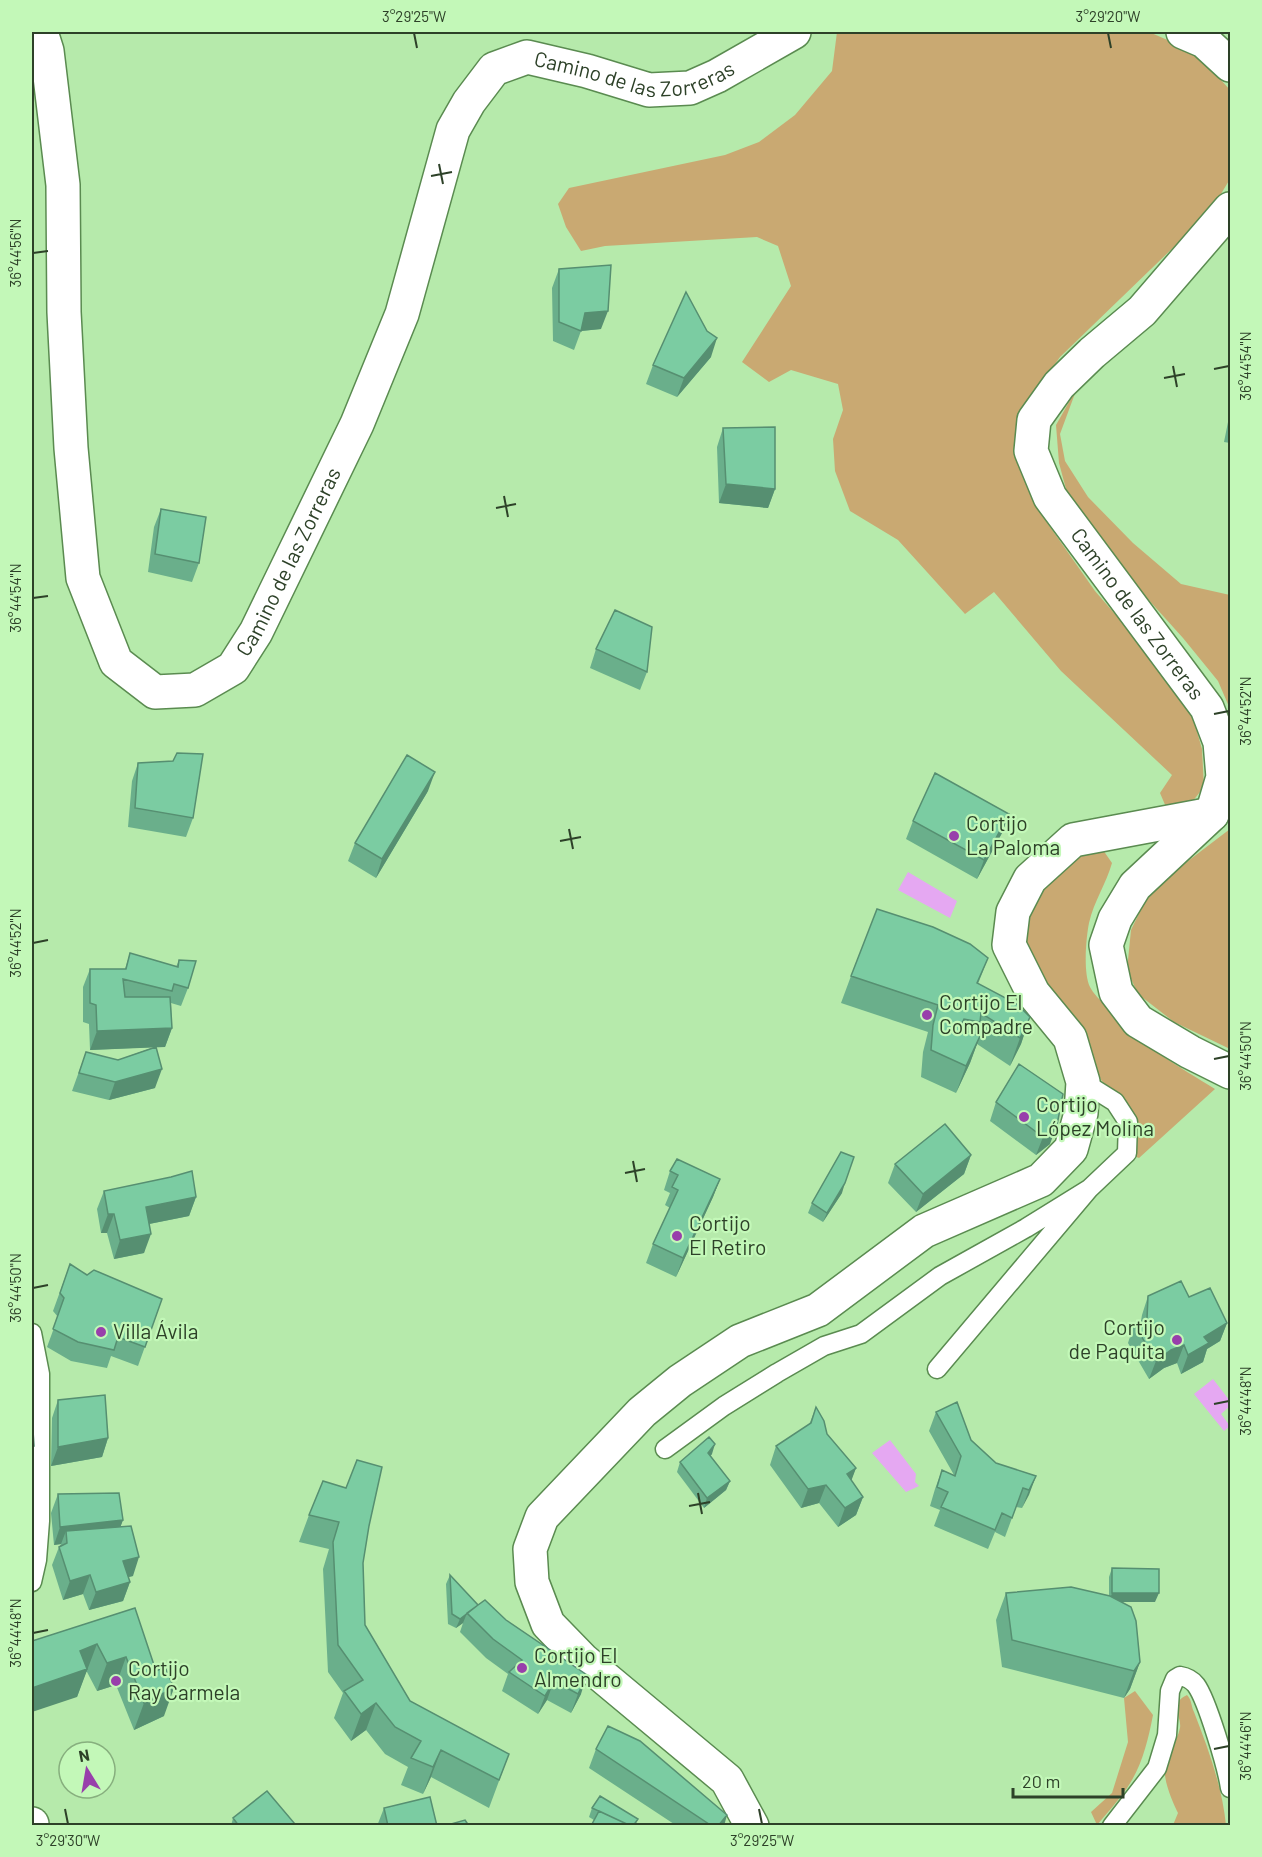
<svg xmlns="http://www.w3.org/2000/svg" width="1262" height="1857" font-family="Barlow,sans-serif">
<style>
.green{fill:#c9a972}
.water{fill:#e5a8f2}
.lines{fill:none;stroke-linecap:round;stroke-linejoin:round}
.lane-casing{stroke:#5a8b50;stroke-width:21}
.street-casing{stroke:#5a8b50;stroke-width:36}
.lane{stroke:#fff;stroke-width:18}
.street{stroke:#fff;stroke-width:33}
.wall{fill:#6aaf8b}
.shaded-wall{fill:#568f71}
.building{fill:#7bcca2;stroke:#568f71;stroke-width:1.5}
.ticks{fill:none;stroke:#2d4128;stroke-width:2}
.poi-dot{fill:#983fab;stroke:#c3f8b8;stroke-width:2}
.labels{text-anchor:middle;stroke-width:4.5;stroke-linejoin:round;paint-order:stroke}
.street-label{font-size:21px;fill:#2d4128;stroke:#c3f8b8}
.poi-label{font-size:21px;fill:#2d4128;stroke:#c3f8b8;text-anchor:start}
.neatline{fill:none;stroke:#2d4128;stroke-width:2}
.ticks-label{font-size:15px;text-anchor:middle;fill:#2d4128}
</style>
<rect width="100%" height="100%" fill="#b6eaab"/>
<path class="green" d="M837 32H1149L1186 48 1212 70 1230 90V179L1210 212 1060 357 1018 416 1017 462 1041 514 1095 591 1166 673 1190 707 1202 749 1204 787 1188 807 1169 814 1160 793 1172 775 1061 671 994 592 965 614 898 540 850 511 835 471 833 439 843 410 838 384 791 370 769 382 742 362 791 286 778 246 757 237 605 246 581 251 566 227 558 204 569 188 725 155 759 142 795 115 832 71Z
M1077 388 1060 434 1065 461 1088 497 1133 543 1181 584 1230 595V709L1218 681 1183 638 1110 557 1069 500 1059 463 1056 425Z
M1230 829V1049L1174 1022 1138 994 1127 970 1131 930 1148 895 1171 874Z
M1090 848 1103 850 1112 863C1106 884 1094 901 1089 923 1086 938 1083 973 1090 987 1093 993 1100 1000 1105 1005 1134 1042 1175 1064 1215 1089L1139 1158 1134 1156 1118 1099 1101 1080 1082 1034 1025 954 1024 924 1036 893 1067 862Z
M1135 1691 1153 1715C1148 1741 1142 1766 1127 1788 1118 1801 1107 1813 1097 1825L1091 1812 1112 1793 1128 1742 1124 1698Z
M1187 1695C1192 1700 1191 1706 1194 1712 1208 1748 1222 1786 1226 1825H1173L1178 1813C1173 1803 1163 1780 1165 1768 1167 1754 1177 1742 1180 1728 1182 1715 1167 1705 1187 1695Z"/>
<path class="water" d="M908 872 957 901 950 918 898 890Z
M1213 1379 1230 1401V1406L1221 1414 1230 1426 1224 1431 1194 1394Z
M890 1440 916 1474 915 1482 919 1486 906 1492 872 1453Z"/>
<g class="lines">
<g class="lane-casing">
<path id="lane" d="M32 1333 40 1374V1521L37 1560 32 1582
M937 1369 1089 1189 1127 1153 1128 1122 1115 1102 1083 1082
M665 1449 724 1406 777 1373 824 1346 861 1334 940 1276 1026 1228 1089 1189
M1112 1826 1157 1768 1167 1735 1170 1691 1175 1679 1180 1676C1186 1677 1192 1680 1196 1685 1207 1700 1227 1767 1230 1788"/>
</g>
<g class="street-casing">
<g id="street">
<path id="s1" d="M41 32 47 51 63 185 64 312 71 448 83 578 116 662 155 692 195 690 233 668 256 632 357 424 402 314 453 130 469 102 494 69 527 57 587 71 649 90 690 88 717 76 794 32"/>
<path d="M1183 32 1204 41 1230 65"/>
<path id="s2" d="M1230 209 1142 311 1092 353 1059 385 1034 420 1031 451 1050 497 1207 708 1220 742 1223 777 1212 814 1135 886 1115 919 1106 945 1116 992 1138 1021 1190 1052 1230 1072"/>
<path d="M32 1824V1826"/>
<path d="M752 1826 727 1780 583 1660 548 1624 532 1582 530 1549 542 1517 642 1412 680 1381 740 1341 818 1310 924 1231 1041 1180 1071 1149 1081 1113 1083 1082 1070 1038 1033 993 1009 945 1013 912 1030 879 1073 840 1212 814"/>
</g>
</g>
<use href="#lane" class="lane"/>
<use href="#street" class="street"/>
</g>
<path class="wall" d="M559 269 601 329 581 331 574 350 553 341 552 288Z
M711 357 677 397 646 384 653 365Z
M1230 412V443L1224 442Z
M723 428 775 489 768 508 719 503 717 447Z
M161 509 199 563 192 582 148 572 154 527Z
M596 649 647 672 640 690 590 668Z
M138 763 193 818 186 837 128 827 132 781Z
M428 791 376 878 348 861 355 843Z
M1009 814 1002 833 977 879 906 839 913 821Z
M130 953 176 967 179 960 188 988 181 1006 171 1003 172 1028 165 1047H156L155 1088 109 1100 72 1091 86 1052 118 1060 154 1047 90 1050 89 1024 83 1022V987L90 969H125Z
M988 958 978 984 1030 1017 1021 1044 1010 1066 977 1044 970 1063 956 1093 921 1077 923 1052 928 1032 841 1003 851 976Z
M1019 1064 1050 1144 1036 1155 990 1121 996 1102Z
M971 1155 964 1174 916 1212 888 1183 895 1164Z
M670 1171 720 1179 713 1197 676 1277 646 1263 653 1244 670 1208 665 1205 670 1193 664 1190Z
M104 1191 196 1197 189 1216 149 1224 144 1253 114 1259 107 1233H101L97 1209Z
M842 1193 823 1222 808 1213 812 1203Z
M70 1264 87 1275 162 1299 138 1366 111 1356 107 1368 71 1361 47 1347 58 1317 53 1311Z
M1148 1296 1189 1297 1227 1323 1220 1341 1207 1349 1203 1362 1181 1374 1177 1363 1164 1368 1149 1379 1128 1343 1134 1324 1141 1321 1142 1315Z
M58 1400 108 1438 102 1457 51 1466 52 1418Z
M816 1407 827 1434 856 1468 851 1480 863 1497 856 1515 838 1527 819 1503 801 1508 770 1465 776 1446 809 1425Z
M936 1412 971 1440 996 1463 1036 1476 1022 1508 1016 1507 1005 1537 995 1532 988 1549 934 1526 940 1510 930 1506 935 1489 942 1470 954 1475 929 1431Z
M712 1454 710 1456 730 1481 726 1490 704 1508 677 1472 680 1462Z
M58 1494 123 1520 120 1527 133 1576 128 1577 130 1582 123 1601 89 1610 83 1594 63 1600 52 1565 59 1547 61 1544 54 1545 51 1513Z
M309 1515 369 1526 363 1563 365 1625 410 1701 509 1754 489 1808 431 1777 423 1794 401 1785 408 1767 385 1754 366 1730 351 1741 334 1718 343 1693 328 1672 323 1569 329 1549 299 1542Z
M1112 1568 1155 1602H1121L1140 1662 1130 1689 1124 1698 1002 1667 996 1620 1006 1593 1109 1596V1577Z
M450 1575 478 1605 581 1694 571 1713 547 1700 538 1714 502 1691 508 1674 486 1658 460 1632 463 1623 456 1628 448 1624 446 1584Z
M135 1608 164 1716 134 1730 116 1685 97 1691 87 1672H86L77 1697 32 1641Z
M596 1749 712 1826H677L589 1768Z
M384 1808 437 1826H377Z
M592 1808 638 1819 635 1826H591L594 1820 589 1817Z
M233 1818 295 1824 294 1826H231Z"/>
<path class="shaded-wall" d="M608 311 601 329 581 331 585 313Z
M717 338 711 357 677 397 684 378Z
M726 484 775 489 768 508 719 503Z
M435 772 428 791 376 878 382 859Z
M1009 814 1002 833 977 879 984 860Z
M1030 1017 1021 1044 1010 1066 1020 1038Z
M172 1028 165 1047 90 1050 97 1031Z
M980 1036 970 1063 956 1093 966 1066Z
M162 1069 155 1088 109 1100 115 1082Z
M1057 1125 1050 1144 1036 1155 1043 1137Z
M971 1155 964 1174 916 1212 923 1194Z
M720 1179 713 1197 676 1277 683 1258Z
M845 1183 842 1193 823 1222 827 1213Z
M196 1197 189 1216 139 1226 146 1207Z
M108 1214H114L107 1233H101Z
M151 1234 144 1253 114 1259 120 1240Z
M1227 1323 1220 1341 1207 1349 1203 1362 1181 1374 1188 1355 1204 1337Z
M1184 1345 1177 1363 1164 1368 1149 1379 1156 1361 1171 1350Z
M108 1438 102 1457 51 1466 58 1447Z
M715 1444 712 1454 705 1463 708 1453Z
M856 1468 849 1487 847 1474Z
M1036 1476 1029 1495 1022 1508 1029 1490Z
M730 1481 726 1490 704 1508 707 1498Z
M826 1485 819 1503 801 1508 808 1489Z
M863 1497 856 1515 838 1527 845 1508Z
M123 1520 116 1539 66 1531 61 1544 54 1545 60 1527Z
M139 1557 133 1576 116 1580 123 1561Z
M90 1575 83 1594 63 1600 70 1581Z
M130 1582 123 1601 89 1610 96 1592Z
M1112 1593H1159L1155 1602H1109Z
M467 1613 463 1623 456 1628 460 1619Z
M97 1644 77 1697 32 1712V1688L80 1651Z
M126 1657 116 1685 97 1691 107 1663Z
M1140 1662 1130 1689 1124 1698 1134 1671Z
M587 1675 581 1694 571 1713 578 1694Z
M554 1681 547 1700 538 1714 545 1696Z
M174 1688 164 1716 134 1730 144 1703Z
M376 1703 366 1730 351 1741 361 1714Z
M441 1750 431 1777 423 1794 433 1767Z
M727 1815 724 1826H718Z"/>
<path class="building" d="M611 265 608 311 585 313 581 331 559 322V269Z
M686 292 707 331 717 338 684 378 653 365Z
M775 427V489L726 484 723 428Z
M161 509 206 517 199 563 155 554Z
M615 610 652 627 647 672 596 649Z
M177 753 203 754 193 818 135 808 138 763 173 761Z
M407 755 435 772 382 859 355 843Z
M935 773 1009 814 984 860 913 821Z
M877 909 933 927 970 944 988 958 977 983 1017 1004 1030 1017 1020 1038 981 1013 980 1022 964 1019 959 1029 980 1036 966 1066 931 1050 933 1025 938 1005 851 976Z
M130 953 178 967 179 960 196 961 188 988 174 984 172 991 123 979 125 997H170L172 1028 97 1031 96 1005 90 1003V969H126Z
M156 1047 162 1069 115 1082 79 1073 86 1052 118 1060Z
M1019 1064 1063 1094 1057 1125 1043 1137 996 1102Z
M945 1124 971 1155 923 1194 895 1164Z
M841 1152 854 1157 845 1183 827 1213 812 1203Z
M677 1159 720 1179 683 1258 653 1244 678 1190 672 1187 678 1175 670 1171Z
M192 1171 196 1197 146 1207 151 1234 120 1240 114 1214H108L104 1191 171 1177Z
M70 1264 87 1275 94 1270 162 1299 145 1347 118 1337 114 1350 78 1342 53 1329 64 1298 60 1293Z
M1181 1281 1189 1297 1210 1288 1227 1323 1204 1337 1209 1343 1188 1355 1184 1345 1171 1350 1156 1361 1134 1324 1147 1319 1148 1296Z
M105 1395 108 1438 58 1447V1400Z
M957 1402 971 1440 996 1463 1036 1476 1029 1490 1023 1488 1012 1518 1002 1513 995 1530 941 1507 948 1492 937 1487 942 1470 955 1476 961 1456 936 1412Z
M816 1407 824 1421 827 1434 856 1468 847 1474 863 1497 845 1508 826 1485 808 1489 776 1446 811 1423Z
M32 1415 34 1446H32Z
M709 1437 715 1444 708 1453 730 1481 707 1498 680 1462Z
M357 1460 382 1467 369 1526 363 1563 365 1625 410 1701 509 1754 499 1780 441 1750 433 1767 411 1758 421 1741 395 1727 376 1703 361 1714 344 1691 363 1680 338 1645 333 1542 339 1522 309 1515 323 1481 346 1488Z
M119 1493 123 1520 60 1527 58 1494Z
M131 1526 139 1557 123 1561 130 1582 96 1592 90 1575 70 1581 59 1547 67 1543 66 1531Z
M1112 1568 1159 1569V1593H1112Z
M450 1575 478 1605 460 1619 452 1614Z
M1071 1587 1110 1596 1131 1607 1136 1621 1140 1662 1134 1671 1012 1640 1006 1593Z
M485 1600 506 1620 587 1675 578 1694 554 1681 545 1696 509 1672 522 1660 493 1639 467 1613Z
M135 1608 156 1671 165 1667 174 1688 144 1703 126 1657 107 1663 97 1644 80 1651 87 1669 32 1688V1641Z
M608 1726 640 1741 727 1815 718 1826H712L596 1749Z
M267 1791 295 1824 292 1826H239L233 1818Z
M600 1796 638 1819 633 1826H631L592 1808Z
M430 1797 437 1826H388L384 1808Z
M599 1811 631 1826H591Z
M465 1820 469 1826H444Z"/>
<path class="ticks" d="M414 33 417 48M1108 33 1111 48M439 164 443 184M431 176 452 172M33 253 48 251M1173 366 1177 387M1214 369 1229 366M1164 378 1185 374M504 496 508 517M496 508 516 504M33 598 48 596M1214 714 1229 711M569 829 573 849M560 841 581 837M33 943 48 940M1214 1059 1229 1056M633 1161 637 1182M625 1173 645 1169M33 1288 48 1285M1214 1404 1229 1401M698 1493 702 1514M689 1506 710 1502M33 1633 48 1630M1214 1749 1229 1746M65 1809 68 1824M759 1809 762 1824"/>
<g class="poi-dot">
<circle cx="954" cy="836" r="6"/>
<circle cx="927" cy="1015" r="6"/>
<circle cx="1024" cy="1117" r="6"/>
<circle cx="677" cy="1236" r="6"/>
<circle cx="101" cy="1332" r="6"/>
<circle cx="1177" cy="1340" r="6"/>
<circle cx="522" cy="1668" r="6"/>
<circle cx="116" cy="1681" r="6"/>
</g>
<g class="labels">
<g class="street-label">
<text dy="7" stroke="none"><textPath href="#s1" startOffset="1576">Camino de las Zorreras</textPath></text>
<text dy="7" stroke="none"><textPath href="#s1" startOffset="892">Camino de las Zorreras</textPath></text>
<text dy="7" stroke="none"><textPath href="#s2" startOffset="516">Camino de las Zorreras</textPath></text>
</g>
<g class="poi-label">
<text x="966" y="831">Cortijo<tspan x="966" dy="24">La Paloma</tspan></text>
<text x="939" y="1010">Cortijo El<tspan x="939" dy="24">Compadre</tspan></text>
<text x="1036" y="1112">Cortijo<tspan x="1036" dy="24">López Molina</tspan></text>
<text x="689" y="1231">Cortijo<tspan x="689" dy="24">El Retiro</tspan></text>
<text x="1165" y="1335" text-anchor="end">Cortijo<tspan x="1165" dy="24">de Paquita</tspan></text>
<text x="113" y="1339">Villa Ávila</text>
<text x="534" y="1663">Cortijo El<tspan x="534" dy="24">Almendro</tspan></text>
<text x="128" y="1676">Cortijo<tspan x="128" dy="24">Ray Carmela</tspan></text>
</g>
</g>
<rect width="1262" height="1857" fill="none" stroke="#c3f8b8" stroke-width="66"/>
<g transform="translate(87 1770) rotate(349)"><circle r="28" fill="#c3f8b8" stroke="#87af7e" stroke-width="1.5"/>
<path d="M0-4.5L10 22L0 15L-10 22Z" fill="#983fab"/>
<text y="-9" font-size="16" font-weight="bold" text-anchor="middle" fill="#2d4128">N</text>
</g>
<path d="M1013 1788v9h110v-9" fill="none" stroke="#2d4128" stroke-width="3"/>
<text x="1022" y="1788" font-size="18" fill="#2d4128" stroke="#c3f8b8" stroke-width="4.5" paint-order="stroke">20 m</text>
<rect x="33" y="33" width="1196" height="1791" class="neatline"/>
<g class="ticks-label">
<text x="414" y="22">3°29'25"W</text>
<text x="1108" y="22">3°29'20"W</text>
<text transform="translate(16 253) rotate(-90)" y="5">36°44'56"N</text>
<text transform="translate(1246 366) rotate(-90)" y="5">36°44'54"N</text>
<text transform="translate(16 598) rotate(-90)" y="5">36°44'54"N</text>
<text transform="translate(1246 711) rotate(-90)" y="5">36°44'52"N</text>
<text transform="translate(16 943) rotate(-90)" y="5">36°44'52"N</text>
<text transform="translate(1246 1056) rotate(-90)" y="5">36°44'50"N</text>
<text transform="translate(16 1288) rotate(-90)" y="5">36°44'50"N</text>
<text transform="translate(1246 1401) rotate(-90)" y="5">36°44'48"N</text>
<text transform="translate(16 1633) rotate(-90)" y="5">36°44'48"N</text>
<text transform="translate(1246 1746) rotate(-90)" y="5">36°44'46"N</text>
<text x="68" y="1846">3°29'30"W</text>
<text x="762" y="1846">3°29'25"W</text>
</g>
</svg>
